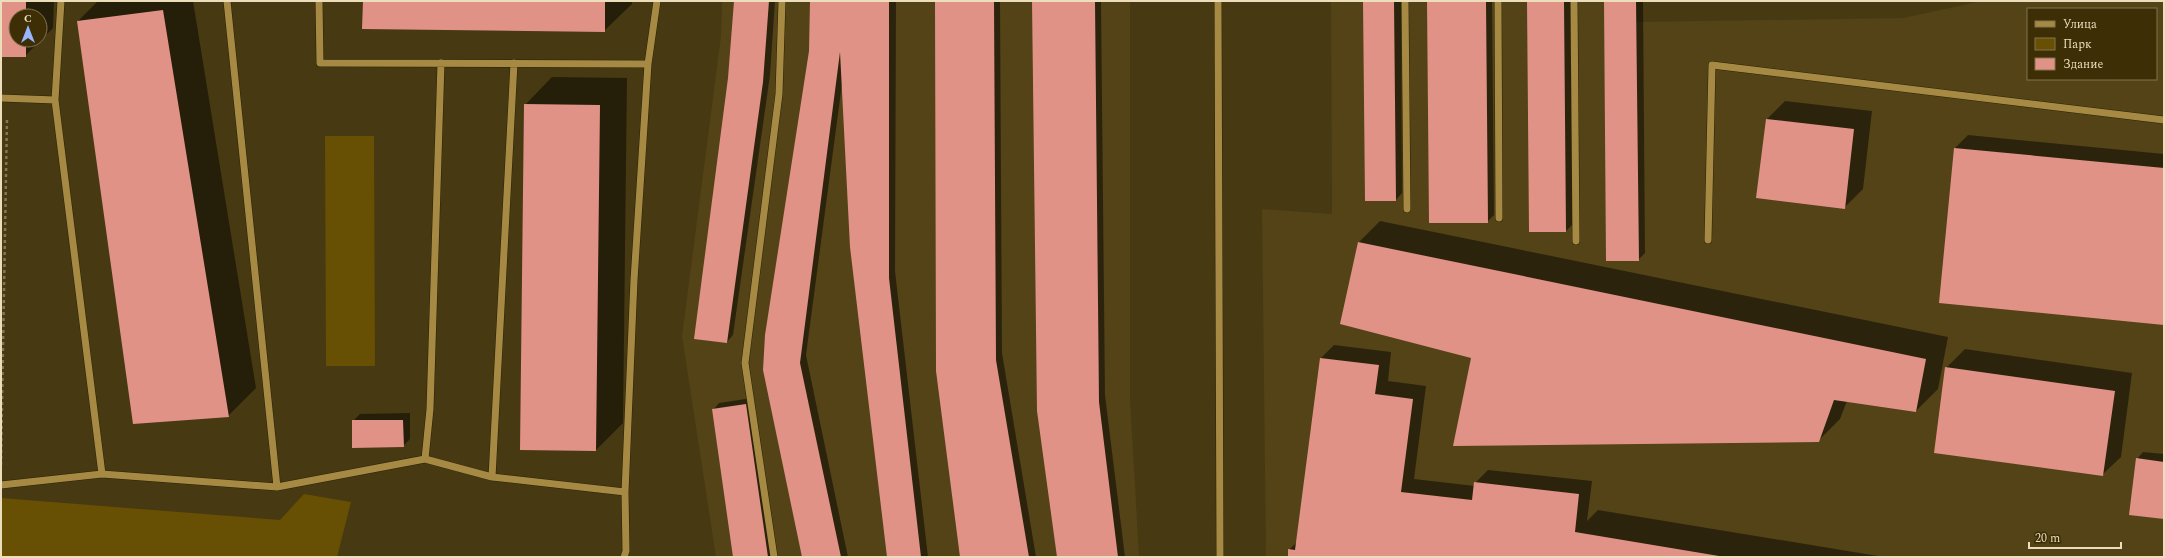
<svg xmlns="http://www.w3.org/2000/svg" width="2165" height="558" font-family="Spectral,serif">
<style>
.built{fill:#534317;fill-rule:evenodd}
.green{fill:#674f03}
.shadow{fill:#0007;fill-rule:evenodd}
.building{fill:#e09287}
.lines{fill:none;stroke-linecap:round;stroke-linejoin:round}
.minor-casing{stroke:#29210a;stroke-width:8}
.path{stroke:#857751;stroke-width:2.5;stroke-dasharray:3 3;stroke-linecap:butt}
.minor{stroke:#a68a43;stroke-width:7}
</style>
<rect width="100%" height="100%" fill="#473912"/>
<path class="built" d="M722 1H1130V397L1139 557H716L682 336 721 36Z
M1331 1H1637V22L1903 18 1982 1H2164V557H1266L1262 209 1332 214ZM2028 9H2156V79H2028Z"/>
<path class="green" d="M325 136H374L375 366H326Z
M304 494 351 502 337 557H1V498L280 520Z"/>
<path class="shadow" d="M1 1H54L53 28 25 56H1ZM16 16H40V40H16Z
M98 1H193L256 388 228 416 78 21Z
M364 1H632V4L604 31Z
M735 1H775L770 75 733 335 727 342 729 78Z
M811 1H896L895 271 928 557H888L842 84 806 355 848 557H803L764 370 810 51Z
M936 1H1000L1002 353 1036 557H961Z
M1033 1H1101L1105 395 1125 557H1058Z
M1364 1H1401L1402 193 1396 200Z
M1428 1H1492L1494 215 1487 222Z
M1528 1H1570L1573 224 1566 231Z
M1605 1H1643L1645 253 1638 260Z
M552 77 627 78 623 423 596 450 525 105Z
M1785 101 1872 111 1863 189 1844 208 1767 119Z
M1968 135 2164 154V324L1955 148Z
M1380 221 1948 337 1938 389 1916 411 1847 401 1840 419 1818 441 1472 357 1358 243Z
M1334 345 1391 352 1388 381 1426 386 1414 479 1475 486V483L1488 470 1592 481 1587 521 1598 510 1884 557H1289V550L1298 541 1321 358Z
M1965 349 2132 373 2121 457 2102 475 1946 368Z
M752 398 775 557H734L713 410 719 403Z
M410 413V439L403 446 353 421 360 414Z
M2143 452 2164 454V518L2137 459Z"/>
<path class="building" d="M1 1H26V16H16V40H26V57H1Z
M363 1H605V32L362 29Z
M734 1H769L763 82 727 343 694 339 728 78Z
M810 1H889V278L921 557H887L850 247 840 52 800 363 841 557H802L763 370 765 335 809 51Z
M935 1H994L996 360 1029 557H960L936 371Z
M1032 1H1095L1099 402 1118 557H1057L1037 411Z
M1363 1H1394L1396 201H1365Z
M1427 1H1486L1488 223H1429Z
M1527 1H1564L1566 232H1529Z
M1604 1H1636L1639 261H1606Z
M163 10 229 417 133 424 77 21Z
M524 104 600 105 596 451 520 450Z
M1766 119 1854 129 1845 209 1756 198Z
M1954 148 2164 168V325L1939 303Z
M1358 242 1926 359 1916 412 1834 400 1819 442 1453 446 1471 358 1340 324Z
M1320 358 1379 365 1375 394 1413 399 1401 492 1472 500 1474 482 1579 494 1575 532 1725 557H1288V549L1295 550Z
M1945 367 2115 391 2103 476 1934 453Z
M746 404 768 557H733L712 409Z
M352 420H403L404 447 352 448Z
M2136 458 2164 462V519L2129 515Z"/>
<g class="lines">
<g class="minor-casing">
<path id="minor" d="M61 1 55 100 102 474
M227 1 277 487
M319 1 320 63 648 64
M1218 1 1220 557
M1405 1 1407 209
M1498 1 1499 218
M1574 1 1576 241
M1 98 55 100
M1708 240 1712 65 2164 120
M425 459 430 409 441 63
M492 477 514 63
M1 485 102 474 277 487 425 459 492 477 625 492
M624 557 626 551 625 492 634 280 648 64 657 1
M774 557 745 363 779 94 782 1"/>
</g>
<path class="path" d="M1 465 7 118"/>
<use href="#minor" class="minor"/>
</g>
<rect width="2165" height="558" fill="none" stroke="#ecddbb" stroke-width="4"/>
<rect x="2027" y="8" width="130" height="72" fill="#3d2e06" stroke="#83744e"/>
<rect x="2035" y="21" width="20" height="6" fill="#a68a43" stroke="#83744e"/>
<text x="2063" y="28" font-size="12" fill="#ecddbb">Улица</text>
<rect x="2035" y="38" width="20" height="12" fill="#674f03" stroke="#83744e"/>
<text x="2063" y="48" font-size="12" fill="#ecddbb">Парк</text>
<rect x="2035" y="58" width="20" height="12" fill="#e09287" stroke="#83744e"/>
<text x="2063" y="68" font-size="12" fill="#ecddbb">Здание</text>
<g transform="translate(28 28)"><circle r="19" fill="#3d2e06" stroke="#83744e"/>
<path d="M0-3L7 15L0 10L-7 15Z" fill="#9ab5fd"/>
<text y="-6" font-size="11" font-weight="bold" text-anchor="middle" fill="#ecddbb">С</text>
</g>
<path d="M2029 542v6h92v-6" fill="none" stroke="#ecddbb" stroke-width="2"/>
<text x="2035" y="542" font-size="12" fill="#ecddbb" stroke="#3d2e06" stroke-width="3" paint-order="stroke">20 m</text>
</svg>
